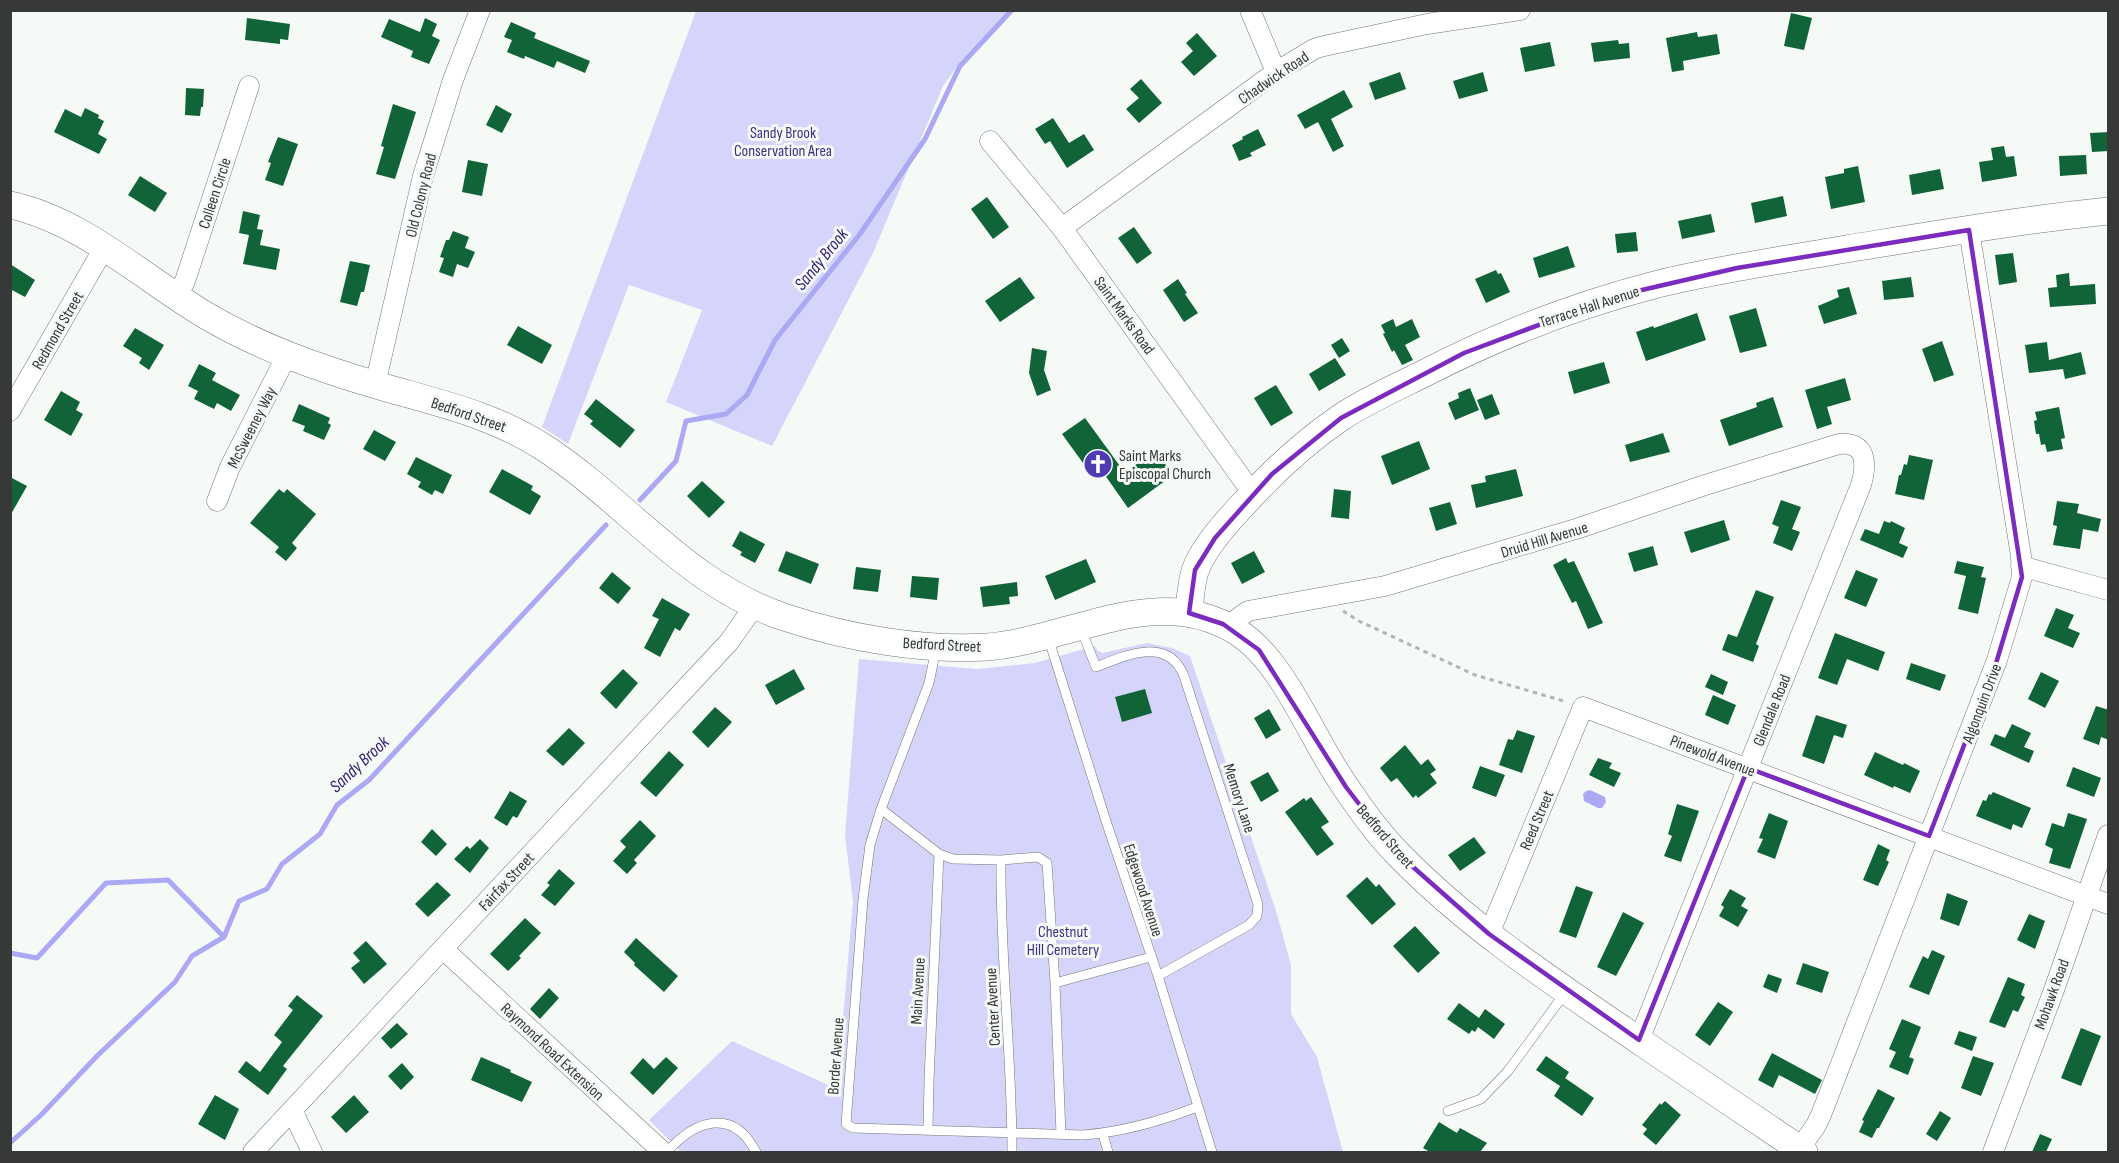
<svg xmlns="http://www.w3.org/2000/svg" width="2119" height="1163" font-family="'Sofia Sans Condensed',sans-serif">
<style>
.green{fill:#d5d5fb}
.water{fill:#aba9f4}
.lines{fill:none;stroke-linecap:round;stroke-linejoin:round}
.stream{stroke:#aba9f4;stroke-width:5}
.building{fill:#106437}
.lane-casing{stroke:#737673;stroke-width:10}
.street-casing{stroke:#737673;stroke-width:21}
.secondary-casing{stroke:#737673;stroke-width:28}
.path{stroke:#b2b5b3;stroke-width:3;stroke-dasharray:4.5 4.5;stroke-linecap:butt}
.lane{stroke:#fff;stroke-width:9}
.street{stroke:#fff;stroke-width:20}
.secondary{stroke:#fff;stroke-width:27}
.marked{fill:none;stroke:#7b2cbf;stroke-width:4.5;stroke-linejoin:round}
.labels{text-anchor:middle;stroke-width:6;stroke-linejoin:round;paint-order:stroke}
.street-label{font-size:16px;fill:#373938;stroke:#f6faf7}
.park-label{font-size:16px;fill:#3d2f84;stroke:#f6faf7}
.poi-label{font-size:16px;fill:#373938;stroke:#f6faf7;text-anchor:start}
.water-label{font-size:18px;font-style:italic;fill:#322176;stroke:#f6faf7}
</style>
<rect width="100%" height="100%" fill="#f6faf7"/>
<path class="green" d="M696 11H1011L961 61 943 86 873 253 772 446 666 402 702 310 629 285 568 444 542 427Z
M1147 643 1172 648 1190 656 1277 914 1291 965V1014L1317 1057 1343 1152H681L649 1120 732 1041 837 1089 853 902 845 835 859 659 977 669 1035 663 1095 646 1097 650 1102 653Z"/>
<path class="water" d="M1590 790 1605 797 1606 802 1602 808H1598L1584 801 1583 794 1586 791Z"/>
<g class="lines">
<path class="stream" d="M640 500 676 461 686 421 726 414 747 395 775 340 860 234 925 139 960 66 1012 10
M10 953 37 958 106 883 168 880 224 937
M10 1143 41 1115 97 1056 175 982 192 956 224 937 239 901 267 889 282 864 320 834 337 805 369 780 606 525"/>
</g>
<path class="building" d="M1791 13 1812 18 1804 50 1784 46Z
M247 18 290 24 288 40 280 39V44L245 40Z
M425 18 437 24 432 36 440 40 429 64 411 57 413 51 381 37 389 19 420 32Z
M511 22 536 33 534 38 590 61 585 73 557 61 554 68 525 56 524 59 507 52 512 40 504 37Z
M1697 32 1698 37 1717 34 1720 54 1683 61 1684 70 1672 72 1666 38Z
M1197 33 1217 56 1194 76 1181 62 1193 51 1186 43Z
M1618 40 1619 44 1629 43 1630 58 1594 62 1591 43Z
M1550 42 1555 66 1525 72 1520 48Z
M1400 72 1406 89 1375 100 1369 83Z
M1483 72 1488 91 1459 99 1453 81Z
M1141 79 1162 103 1139 123 1126 109 1139 98 1130 89Z
M186 88 204 89 203 107H201L200 116 185 115Z
M1344 90 1353 107 1331 119 1344 146 1333 152 1318 122 1305 129 1297 115Z
M393 104 416 112 395 179 376 174 384 147 381 146Z
M496 105 512 114 502 133 486 125Z
M85 108 99 115 98 118 104 121 98 134 107 139 99 154 54 132 65 109 81 117Z
M1053 118 1069 143 1084 134 1094 150 1067 168 1050 141 1045 144 1035 129Z
M1258 129 1266 145 1250 153 1252 156 1239 161 1232 145 1243 139 1242 137Z
M2109 132V151L2092 152 2090 133Z
M278 137 298 144 283 186 265 180 271 163 268 162Z
M2004 146 2006 157 2014 156 2017 176 1982 182 1979 162 1993 160 1991 148Z
M2086 155 2087 174 2060 176 2059 156Z
M468 160 488 164 482 196 462 192Z
M1858 166 1865 202 1831 209 1825 177 1844 173V169Z
M1940 169 1944 189 1912 195 1909 175Z
M140 176 167 193 155 212 128 195Z
M1783 196 1787 216 1755 223 1751 203Z
M987 197 1009 227 993 239 971 209Z
M243 211 260 215 257 229 263 230 260 245 280 249 276 270 243 264 249 235 239 233Z
M1711 214 1715 232 1682 239 1678 221Z
M1134 227 1152 253 1137 264 1118 238Z
M453 231 469 237 465 248 475 252 468 268 457 264 453 277 439 272 444 258 440 257 446 240H449Z
M1636 232 1638 251 1617 253 1615 234Z
M1568 246 1575 267 1539 278 1533 258Z
M2013 253 2017 282 1999 285 1995 255Z
M350 261 370 265 364 292H361L357 306 340 302Z
M10 264 35 280 25 297 10 289Z
M1496 270 1498 274 1501 273 1510 292 1486 303 1475 279Z
M2069 273 2070 286 2095 284 2096 304 2050 307 2048 288 2057 287 2056 275Z
M1020 277 1035 298 1000 322 985 301Z
M1911 277 1914 297 1884 300 1882 281Z
M1178 279 1187 293 1185 294 1198 313 1184 322 1163 290Z
M1849 287 1857 314 1824 324 1818 306 1839 297 1837 290Z
M1756 308 1767 346 1740 353 1729 316Z
M1697 313 1706 340 1646 361 1636 332 1653 326 1654 328Z
M1393 319 1396 327 1412 319 1420 337 1405 345 1413 360 1402 365 1394 350 1392 352 1383 334 1385 333 1381 325Z
M518 326 552 345 542 364 507 345Z
M135 328 164 345 149 370 139 363 142 358 123 346Z
M1342 338 1350 351 1339 358 1331 345Z
M1942 341 1954 375 1934 382 1922 349Z
M2047 342 2049 360 2081 352 2086 374 2065 379 2063 369 2029 373 2025 345Z
M1032 348 1047 351 1044 370 1051 390 1037 396 1029 373Z
M1335 358 1346 375 1319 391 1309 374Z
M1604 362 1610 383 1574 394 1568 372Z
M199 364 216 373 212 380 240 395 231 411 217 403 214 409 194 399 198 391 188 386Z
M1845 378 1851 400 1827 407 1832 424 1817 429 1805 390Z
M1276 385 1293 413 1271 426 1254 398Z
M1470 388 1479 410 1455 420 1448 403 1459 398 1458 393Z
M61 391 80 402 76 410 83 414 71 436 44 420Z
M1492 394 1500 414 1485 420 1477 400Z
M1773 397 1783 427 1729 446 1720 420 1757 407 1756 403Z
M596 399 635 430 620 448 590 424 593 421 584 414Z
M299 404 330 418 328 423 331 425 324 440 303 431 305 426 292 421Z
M2059 407 2065 438 2061 439 2063 449 2047 452 2045 444 2041 445 2039 434H2036L2034 421 2037 420 2035 412Z
M1085 418 1125 473 1155 450 1173 475 1128 508 1100 468 1091 474 1062 434Z
M374 430 396 442 385 461 363 449Z
M1663 433 1670 452 1630 462 1625 445Z
M1419 441 1430 469 1392 485 1381 456Z
M1909 455 1933 460 1924 500 1895 494 1899 475H1901L1904 464 1907 465Z
M416 457 452 475 443 494 435 490 432 495 418 487 421 482 407 474Z
M502 469 533 486 531 490 541 496 530 515 489 492Z
M1516 469 1523 496 1476 508 1471 485 1486 482 1485 476Z
M10 477 27 486 10 516Z
M702 481 725 502 709 518 687 496Z
M279 489 284 493 287 489 316 514 292 543 297 548 286 561 275 552 279 547 250 523Z
M1334 489 1351 491 1349 519 1331 517Z
M1781 500 1801 507 1792 529 1800 532 1792 551 1773 543 1779 527 1772 524Z
M2057 501 2079 504 2077 513 2101 519 2098 532 2083 529 2080 549 2053 545 2057 526 2053 525Z
M1450 502 1457 524 1436 531 1429 508Z
M1724 520 1730 540 1691 553 1684 532Z
M1884 521 1890 523 1891 521 1905 528 1899 543 1908 547 1903 558 1860 540 1865 529 1879 534Z
M740 531 765 544 755 563 740 555 742 552 732 546Z
M1653 546 1658 565 1634 572 1628 553Z
M786 551 819 564 811 584 778 571Z
M1254 551 1265 572 1242 584 1231 563Z
M1566 558 1568 563 1574 561 1603 623 1588 629 1576 601 1572 603 1553 565Z
M1086 559 1096 582 1055 600 1045 576Z
M1957 561 1984 567 1981 577 1986 578 1978 614 1958 609 1966 576 1954 573Z
M856 567 881 570 878 592 853 589Z
M1856 570 1878 579 1866 607 1844 598Z
M612 572 631 588 618 604 599 588Z
M912 576 939 578 937 600 910 597Z
M1017 582 1018 596 1009 597 1010 604 983 607 980 587Z
M1756 590 1774 597 1756 644 1759 646 1753 662 1722 650 1728 634 1737 637Z
M662 598 690 614 680 631 675 628 660 657 644 648 659 619 652 616Z
M2056 608 2074 615 2068 628 2080 633 2073 648 2044 636Z
M1835 633 1885 652 1878 671 1847 659 1837 685 1818 678Z
M1911 663 1946 675 1940 691 1906 679Z
M623 669 638 683 616 709 600 693Z
M794 669 805 689 776 705 765 685Z
M2041 672 2059 681 2045 708 2028 699Z
M1711 674 1728 682 1723 695 1705 687Z
M1145 689 1152 713 1122 722 1115 697Z
M1713 695 1736 705 1728 725 1705 715Z
M2096 706 2109 710V740L2101 737 2099 745 2083 739Z
M715 707 732 722 708 748 692 732Z
M1269 709 1281 730 1266 739 1254 718Z
M1816 715 1847 725 1843 738 1834 735 1824 764 1802 756Z
M2012 724 2031 733 2024 747 2034 751 2029 763 1990 745 1995 734 2005 738Z
M569 728 585 743 563 766 546 751Z
M1517 730 1535 736 1522 773 1499 765 1508 739 1513 740Z
M1405 745 1421 765 1428 759 1436 770 1430 774 1437 783 1418 798 1416 795 1413 798 1397 778 1391 782 1380 768Z
M669 751 684 765 656 797 640 783Z
M1875 752 1903 765 1904 763 1920 771 1910 793 1894 786 1893 788 1864 775Z
M1598 758 1612 763 1609 768 1621 773 1614 787 1589 775Z
M1480 766 1505 775 1496 797 1472 788Z
M2073 767 2101 778 2094 797 2066 786Z
M1268 772 1279 791 1261 802 1250 782Z
M510 791 527 801 517 818 513 816 507 826 494 818Z
M1993 792 2031 808 2022 828 2013 824 2011 830 1976 816 1983 800 1986 801 1989 794 1991 795Z
M1311 797 1329 822 1321 827 1334 844 1317 856 1285 812 1304 798 1306 801Z
M1677 804 1699 811 1681 862 1664 856 1672 836 1668 834Z
M1769 813 1788 821 1775 859 1757 852 1763 839 1759 838Z
M2068 813 2087 819 2070 869 2049 863 2053 849 2045 845 2052 823 2064 827Z
M640 820 656 836 634 860 637 863 627 874 613 861 626 847 620 841Z
M432 829 447 844 436 856 421 842Z
M1474 837 1486 853 1460 871 1448 855Z
M480 839 489 848 470 873 454 859 467 846 470 849Z
M1878 844 1890 850 1886 860 1889 862 1878 886 1863 880Z
M559 869 575 883 555 906 541 895 550 885 547 883Z
M1367 877 1376 887 1379 884 1396 904 1372 925 1346 896Z
M437 882 451 895 428 917 415 904Z
M1576 886 1593 892 1576 938 1559 932Z
M1730 889 1746 898 1741 906 1748 910 1738 927 1719 916 1724 907 1721 905Z
M1947 893 1968 901 1959 926 1940 919Z
M1623 912 1644 923 1616 976 1597 967Z
M2029 914 2045 921 2035 949 2017 940Z
M525 918 541 933 519 956 521 958 508 971 490 954Z
M1415 926 1440 953 1418 973 1393 946Z
M636 938 678 976 664 992 634 965 635 963 624 952Z
M366 941 387 964 364 984 351 968 360 961 353 953Z
M1932 950 1945 956 1929 995 1909 987 1923 956 1928 959Z
M1803 963 1829 972 1822 993 1796 984Z
M1768 974 1782 979 1777 993 1763 987Z
M2008 977 2025 984 2021 995 2025 997 2018 1012 2013 1010 2005 1028 1989 1022Z
M549 988 559 998 540 1019 530 1009Z
M297 995 323 1016 283 1066 287 1069 268 1095 238 1072 246 1061 260 1072 282 1042 274 1035 293 1010 288 1006Z
M1718 1002 1733 1012 1710 1046 1695 1035Z
M1459 1003 1479 1018 1485 1009 1505 1024 1494 1039 1478 1027 1475 1032 1472 1030 1469 1034 1447 1019Z
M1902 1019 1921 1027 1909 1057 1914 1059 1908 1075 1889 1067 1896 1052 1889 1049Z
M397 1023 408 1034 391 1049 381 1038Z
M2081 1028 2101 1036 2081 1086 2061 1078Z
M1959 1031 1977 1037 1972 1051 1954 1044Z
M1772 1053 1822 1080 1815 1094 1779 1075 1773 1088 1758 1080Z
M1546 1056 1569 1072 1560 1086 1536 1070Z
M1973 1056 1994 1063 1981 1096 1961 1088Z
M481 1057 511 1070 510 1072 532 1082 522 1102 471 1080Z
M666 1057 678 1068 653 1095 630 1073 643 1058 654 1069Z
M402 1063 414 1077 401 1090 388 1076Z
M1565 1078 1594 1098 1582 1116 1554 1096Z
M1878 1089 1895 1098 1879 1128H1877L1872 1138 1859 1132 1864 1121 1862 1120Z
M215 1095 239 1109 225 1140 198 1124Z
M354 1095 369 1112 346 1133 331 1117Z
M1665 1101 1681 1115 1656 1145 1643 1134 1647 1129 1642 1125 1660 1103 1661 1105Z
M1940 1111 1951 1118 1937 1141 1926 1134Z
M1439 1122 1457 1133 1460 1128 1487 1143 1480 1152H1430L1423 1148Z
M2040 1134 2052 1139 2046 1152H2032Z"/>
<g class="lines">
<g class="lane-casing">
<path id="lane" d="M1081 629 1096 667C1126 655 1168 636 1184 676L1258 904 1257 916 1249 925 1158 976
M1048 637 1106 821 1158 976 1212 1152
M936 649 929 683 881 809 870 845 863 899 846 1124 853 1128 1083 1135C1122 1132 1161 1121 1197 1107
M881 809 939 854 953 859 1001 860 1038 857 1047 863 1055 983 1061 1134
M1001 860C1000 957 1012 1055 1012 1152
M1055 983 1151 957
M1448 1111 1481 1099 1508 1071 1565 993
M928 1130 929 1080 939 854
M1103 1134 1108 1152
M667 1152C695 1120 733 1107 756 1152"/>
</g>
<g class="street-casing">
<path id="street" d="M1250 10 1276 72
M990 141 1062 228 1253 494
M1062 228 1276 72 1314 49 1324 46 1427 24 1520 10
M176 297 185 281 249 86
M375 385 423 176 453 80 480 10
M10 411 104 248
M217 501 230 467 287 355
M2021 566 2108 590
M1231 628 1237 619 1248 611 1385 586 1579 528 1705 485 1839 444C1867 441 1867 464 1861 485L1639 1040
M1489 934 1583 707 2108 904
M443 949 663 1152
M292 1110 312 1152
M1799 1149 1815 1127 1821 1115 1997 660 2022 577 2021 556 1969 230
M253 1152 729 642 755 605
M1993 1152 2054 990 2108 835"/>
</g>
<g class="secondary-casing">
<path id="secondary" d="M10 205C82 220 143 278 205 315 261 348 321 369 383 387 438 403 494 415 543 447 628 502 687 586 787 618 848 638 923 651 987 647 1072 640 1155 582 1236 631 1280 658 1307 726 1334 769 1353 799 1374 830 1399 855 1471 929 1559 986 1644 1044 1698 1080 1750 1116 1804 1152
M1189 613C1190 599 1191 584 1195 571 1204 545 1233 515 1252 495 1279 466 1308 440 1340 418 1367 400 1397 387 1425 373 1499 335 1576 305 1658 284 1719 269 1783 260 1846 249 1933 235 2021 220 2108 211"/>
</g>
<path class="path" d="M1343 611 1359 621 1475 675 1567 702"/>
<use href="#lane" class="lane"/>
<use href="#street" class="street"/>
<use href="#secondary" class="secondary"/>
</g>
<path class="marked" d="M1969 230 2022 577 1997 660 1929 836 1748 768 1639 1040 1489 934 1396 852 1346 787 1259 650 1223 624 1189 613 1195 570 1215 538 1272 474 1341 418 1464 353 1616 296 1737 268Z"/>
<defs>
<g id="church-disc" transform="scale(1.5)"><circle r="9.5" fill="#513bb3" stroke="#f6faf7"/><path d="M-1.2-6h2.4v3.5h3.3v2.4h-3.3V6h-2.4V-.1h-3.3v-2.4h3.3Z" fill="#fff"/></g>
</defs>
<g fill-rule="evenodd">
<use href="#church-disc" x="1098" y="464"/>
</g>
<g class="labels">
<g class="street-label">
<text transform="translate(1273 77) rotate(-34)" y="6">Chadwick Road</text>
<text transform="translate(214 193) rotate(-72)" y="6">Colleen Circle</text>
<text transform="translate(420 195) rotate(-76)" y="6">Old Colony Road</text>
<text transform="translate(1589 306) rotate(-18)" y="6">Terrace Hall Avenue</text>
<text transform="translate(1125 315) rotate(54)" y="6">Saint Marks Road</text>
<text transform="translate(57 330) rotate(-60)" y="6">Redmond Street</text>
<text transform="translate(469 414) rotate(19)" y="6">Bedford Street</text>
<text transform="translate(251 427) rotate(-63)" y="6">McSweeney Way</text>
<text transform="translate(1544 539) rotate(-17)" y="6">Druid Hill Avenue</text>
<text transform="translate(942 644) rotate(3)" y="6">Bedford Street</text>
<text transform="translate(1981 703) rotate(-69)" y="6">Algonquin Drive</text>
<text transform="translate(1771 710) rotate(-68)" y="6">Glendale Road</text>
<text transform="translate(1713 755) rotate(21)" y="6">Pinewold Avenue</text>
<text transform="translate(1240 798) rotate(72)" y="6">Memory Lane</text>
<text transform="translate(1536 820) rotate(-67)" y="6">Reed Street</text>
<text transform="translate(1386 836) rotate(49)" y="6">Bedford Street</text>
<text transform="translate(506 881) rotate(-47)" y="6">Fairfax Street</text>
<text transform="translate(1144 890) rotate(72)" y="6">Edgewood Avenue</text>
<text transform="translate(917 991) rotate(-87)" y="6">Main Avenue</text>
<text transform="translate(2051 994) rotate(-70)" y="6">Mohawk Road</text>
<text transform="translate(992 1007) rotate(-93)" y="6">Center Avenue</text>
<text transform="translate(553 1051) rotate(43)" y="6">Raymond Road Extension</text>
<text transform="translate(835 1056) rotate(-86)" y="6">Border Avenue</text>
</g>
<g class="park-label">
<text x="783" y="138">Sandy Brook<tspan x="783" dy="18">Conservation Area</tspan></text>
<text x="1063" y="937">Chestnut<tspan x="1063" dy="18">Hill Cemetery</tspan></text>
</g>
<g class="poi-label">
<text x="1119" y="461">Saint Marks<tspan x="1119" dy="18">Episcopal Church</tspan></text>
</g>
<g class="water-label">
<text transform="translate(821 259) rotate(-51)" y="6">Sandy Brook</text>
<text transform="translate(359 764) rotate(-43)" y="6">Sandy Brook</text>
</g>
</g>
<rect width="2119" height="1163" fill="none" stroke="#373938" stroke-width="24"/>
</svg>
